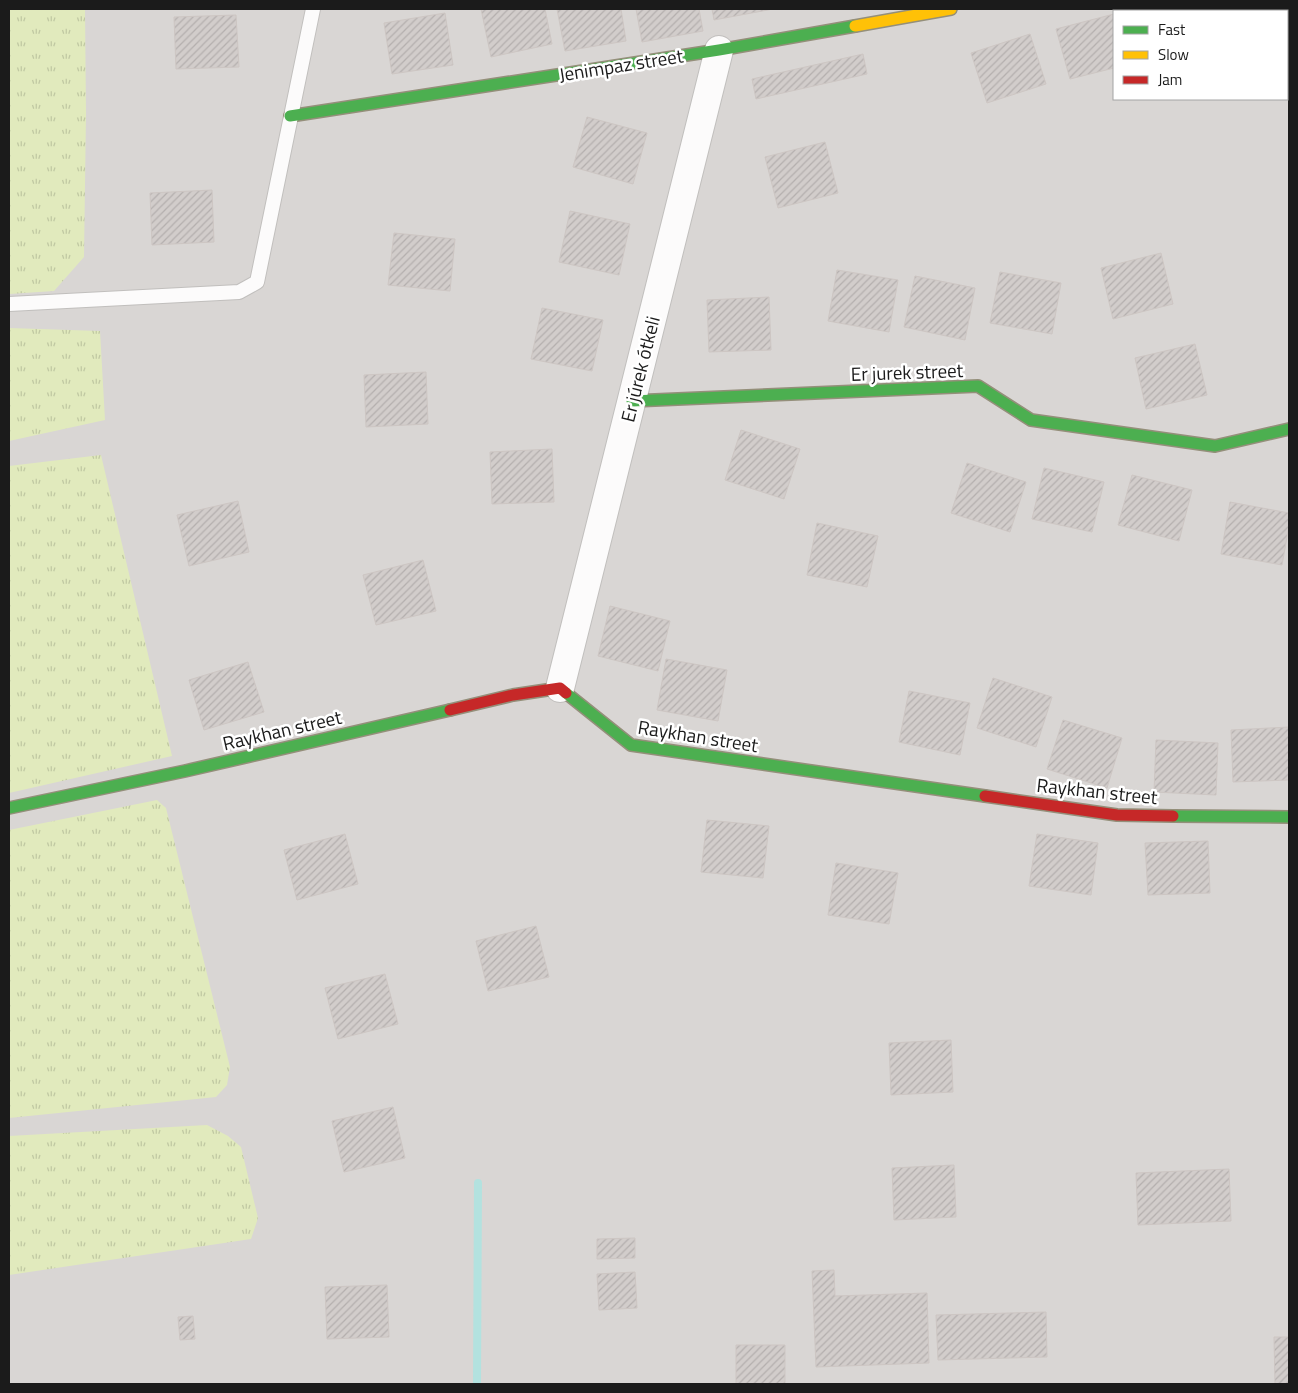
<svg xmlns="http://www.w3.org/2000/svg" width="1298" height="1393" font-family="'Titillium Web',sans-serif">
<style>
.residential{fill:#d9d6d4;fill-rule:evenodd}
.grass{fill:url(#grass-tufts)}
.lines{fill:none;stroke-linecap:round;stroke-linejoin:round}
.stream{stroke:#b3e2df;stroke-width:8}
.building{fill:url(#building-hatch);stroke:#cdc6c3}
.lane-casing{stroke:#c1bfbd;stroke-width:16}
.street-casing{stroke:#c1bfbd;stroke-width:30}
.fast-casing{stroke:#948f7a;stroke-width:14}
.slow-casing{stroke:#948f7a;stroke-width:14}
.jam-casing{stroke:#948f7a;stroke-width:14}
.lane{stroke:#fcfbfb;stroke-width:14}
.street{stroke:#fcfbfb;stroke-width:28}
.fast{stroke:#4caf50;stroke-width:11}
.slow{stroke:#ffc107;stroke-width:11}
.jam{stroke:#c62828;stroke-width:11}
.labels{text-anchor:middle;stroke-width:5;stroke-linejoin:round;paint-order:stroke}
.street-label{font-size:19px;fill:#1b1b1b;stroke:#fff}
</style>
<defs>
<pattern id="grass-tufts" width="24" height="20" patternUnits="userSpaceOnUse" patternTransform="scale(1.25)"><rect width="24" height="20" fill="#e1eabd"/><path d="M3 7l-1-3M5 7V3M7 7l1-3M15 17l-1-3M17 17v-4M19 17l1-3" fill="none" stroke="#c0c8a2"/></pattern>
<pattern id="building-hatch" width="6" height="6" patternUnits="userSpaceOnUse" patternTransform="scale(1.25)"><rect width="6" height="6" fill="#d2cdcb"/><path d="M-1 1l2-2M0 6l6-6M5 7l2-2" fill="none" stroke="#b4afae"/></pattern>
</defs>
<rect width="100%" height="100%" fill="#eae6e2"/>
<path class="residential" d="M9 9H1289V1384H9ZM1114 11H1287V99H1114Z"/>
<path class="grass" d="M9 9H85L86 114 84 257 54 291 9 294Z
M9 328 100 331 105 420 9 441Z
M101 455 172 756 9 793V466Z
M157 800 166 808 230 1067 227 1085 216 1097 9 1118V830Z
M207 1125 228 1136 241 1147 258 1218 251 1239 9 1275V1136Z"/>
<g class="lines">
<path class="stream" d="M477 1384 478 1183"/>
</g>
<path class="building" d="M481 9H545L552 44 491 57Z
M557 9H621L626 41 565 51Z
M636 9H699L703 31 642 42Z
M712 9H773L714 20Z
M445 13 453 65 392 74 384 23Z
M1114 14V68L1070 79 1056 29Z
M236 15 239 67 176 69 174 17Z
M1030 34 1046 84 987 103 971 53Z
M863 54 867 74 756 99 752 79Z
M587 117 647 133 633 184 573 167Z
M825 142 838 193 778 208 765 157Z
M212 190 214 242 152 245 150 193Z
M570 211 630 224 619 275 559 262Z
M394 233 455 239 450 291 388 285Z
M1161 253 1173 304 1113 319 1101 268Z
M837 270 898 280 889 332 828 321Z
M1000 272 1061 283 1052 334 990 323Z
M915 276 975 288 965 340 904 327Z
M769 297 771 350 709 352 707 300Z
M542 308 603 320 592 371 531 359Z
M1195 344 1207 395 1146 409 1135 358Z
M426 372 428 424 366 427 364 375Z
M741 430 800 449 784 499 725 480Z
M552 449 554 502 492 504 490 452Z
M967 463 1026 482 1010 532 951 513Z
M1044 468 1104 482 1092 532 1032 519Z
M1132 475 1192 490 1179 541 1118 525Z
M238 501 249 552 189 566 177 515Z
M1230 502 1289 513V526L1282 565 1221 554Z
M817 523 878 536 867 587 807 575Z
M423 560 436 611 376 625 363 575Z
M610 606 670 621 658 671 598 656Z
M666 659 727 670 718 721 657 710Z
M248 662 264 712 204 730 189 680Z
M993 678 1052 697 1036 747 977 728Z
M909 691 970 703 960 755 899 742Z
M1063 720 1122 738 1107 788 1047 769Z
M1289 727V780L1233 782 1231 730Z
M1156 740 1218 743 1216 795 1154 792Z
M707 820 769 826 763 878 701 872Z
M345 834 358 884 297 900 284 850Z
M1037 834 1098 843 1091 895 1029 886Z
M1208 841 1210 893 1148 895 1145 843Z
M836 863 898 873 889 924 828 915Z
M536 926 549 977 488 991 476 941Z
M385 974 398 1024 338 1039 325 988Z
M951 1040 953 1092 891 1095 889 1043Z
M393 1107 405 1158 344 1172 332 1121Z
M954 1165 956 1217 894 1220 892 1168Z
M1229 1169 1231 1221 1138 1225 1136 1173Z
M635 1238V1258L597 1259V1239Z
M834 1270 835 1296 927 1293 929 1363 816 1367 812 1271Z
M635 1272 637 1308 599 1310 597 1274Z
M387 1285 389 1337 327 1339 325 1287Z
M1046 1312 1047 1357 938 1360 936 1315Z
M193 1316 195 1339 180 1340 178 1317Z
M1274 1337H1289V1384H1275Z
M736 1345H785V1384H736Z"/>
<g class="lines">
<g class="lane-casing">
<path id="lane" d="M9 304 239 292 257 282 313 9"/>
</g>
<g class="street-casing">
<path id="street" d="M1158 9 1161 11
M1287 23 1289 22
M560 688 719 50"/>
</g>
<g class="fast-casing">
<path id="fast" d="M290 116 719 50 855 26
M632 401 978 386 1031 420 1215 446 1289 429
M566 693 631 745 985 796
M9 808 185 771 450 710
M1173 816 1289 817"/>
</g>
<g class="slow-casing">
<path id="slow" d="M855 26 951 9"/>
</g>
<g class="jam-casing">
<path id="jam" d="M450 710 513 695 560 688 566 693
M985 796 1117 815 1173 816"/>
</g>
<use href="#lane" class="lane"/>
<use href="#street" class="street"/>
<use href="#fast" class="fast"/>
<use href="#slow" class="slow"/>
<use href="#jam" class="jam"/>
</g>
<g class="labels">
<g class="street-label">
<text transform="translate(621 65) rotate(-9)" y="7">Jenimpaz street</text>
<text transform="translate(640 369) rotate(-76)" y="7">Er júrek ótkeli</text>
<text transform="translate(907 372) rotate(-2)" y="7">Er jurek street</text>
<text transform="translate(282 730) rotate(-13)" y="7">Raykhan street</text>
<text transform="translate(698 736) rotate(9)" y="7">Raykhan street</text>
<text transform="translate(1097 791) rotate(6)" y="7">Raykhan street</text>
</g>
</g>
<rect width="1298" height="1393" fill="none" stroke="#1b1b1b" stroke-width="20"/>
<rect x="1113" y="10" width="175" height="90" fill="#ffffff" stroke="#a4a4a4"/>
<rect x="1123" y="26" width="25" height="8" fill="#4caf50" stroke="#a4a4a4"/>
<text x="1158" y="35" font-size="15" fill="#1b1b1b">Fast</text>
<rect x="1123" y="51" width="25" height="8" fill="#ffc107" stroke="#a4a4a4"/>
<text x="1158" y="60" font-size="15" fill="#1b1b1b">Slow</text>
<rect x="1123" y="76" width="25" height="8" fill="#c62828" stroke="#a4a4a4"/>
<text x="1158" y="85" font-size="15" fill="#1b1b1b">Jam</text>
</svg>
